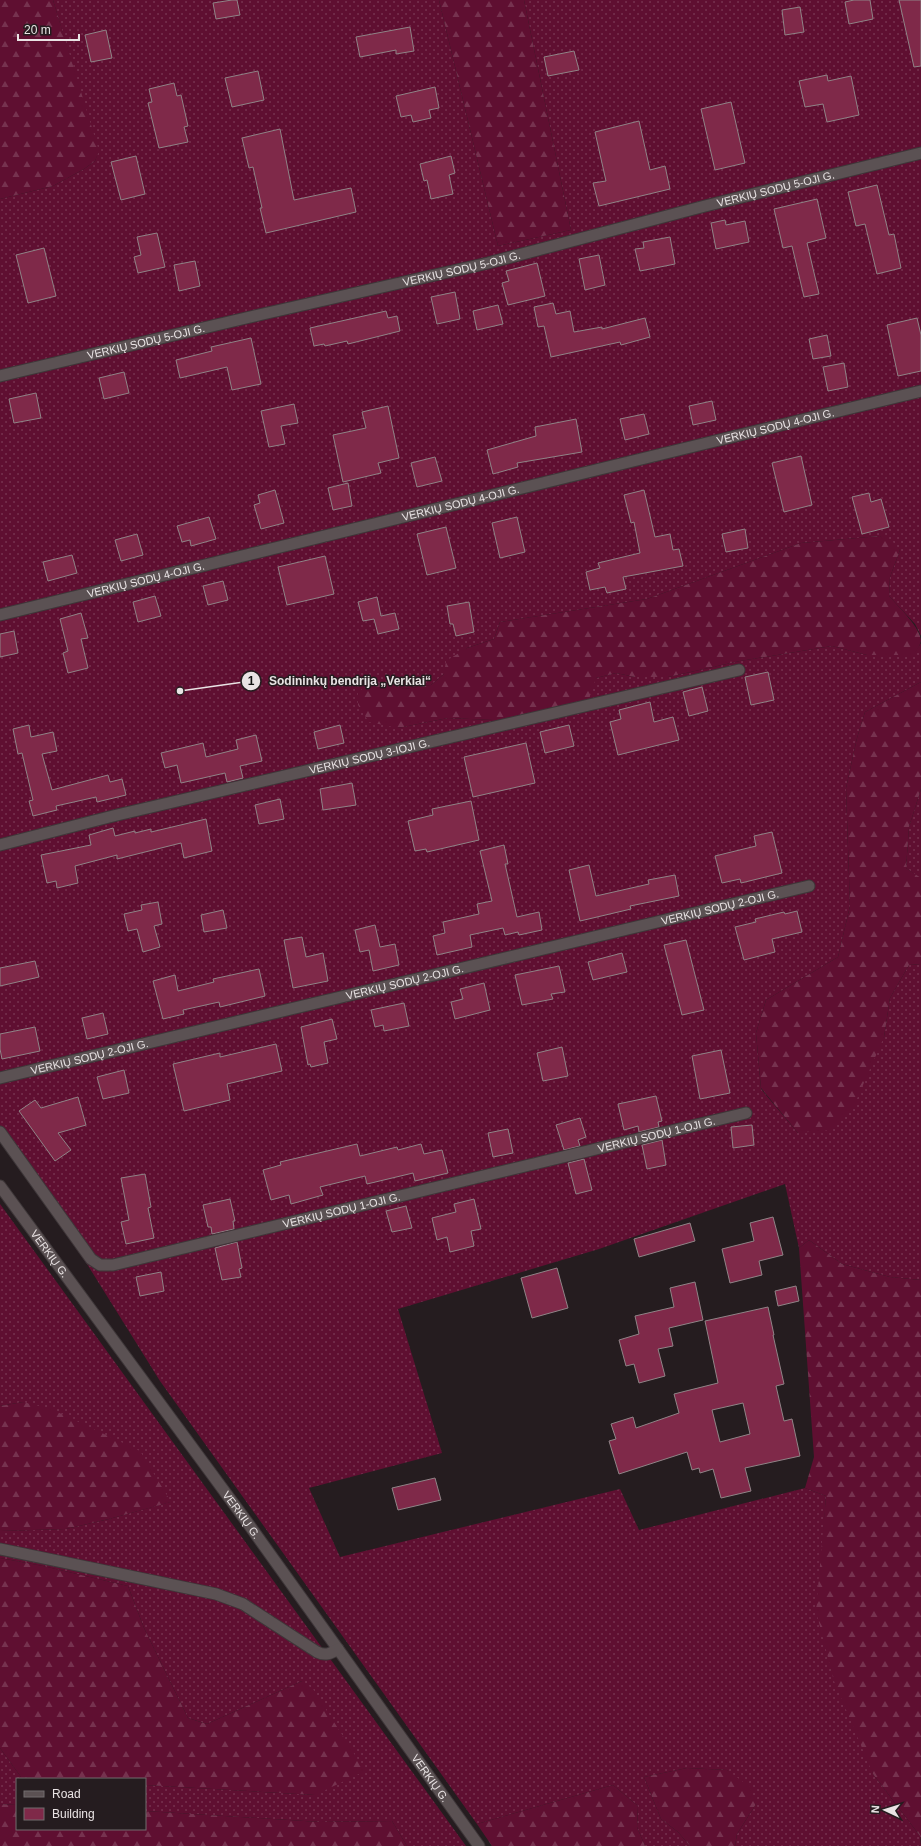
<svg xmlns="http://www.w3.org/2000/svg" width="921" height="1846" font-family="Helvetica,sans-serif">
<style>
.grass{fill:url(#grass-dots)}
.forest{fill:url(#forest-firs)}
.building{fill:#7f2949;stroke:#908487;fill-rule:evenodd}
.lines{fill:none;stroke-linecap:round;stroke-linejoin:round}
.minor-casing{stroke:#3e3739;stroke-width:13}
.minor{stroke:#5b5153;stroke-width:11}
.labels{text-anchor:middle;stroke-width:3;stroke-linejoin:round;paint-order:stroke}
.street-label{font-size:11px;fill:#e9e3e4;stroke:#251c1f}
.leader{fill:none;stroke:#e9e3e4;stroke-width:1.5}
.callout-dot{fill:#e9e3e4;stroke:#251c1f;stroke-width:1.5}
.mark-label{font-size:12px;text-anchor:middle;font-weight:bold;fill:#111}
.callout-label{font-size:12px;text-anchor:middle;font-weight:bold;fill:#e9e3e4;stroke:#251c1f;stroke-width:3;stroke-linejoin:round;paint-order:stroke}
</style>
<defs>
<pattern id="grass-dots" width="8" height="8" patternUnits="userSpaceOnUse"><rect width="8" height="8" fill="#5f0f31"/><path d="M2 2h.1M6 6h.1" fill="none" stroke="#76324f" stroke-width="1.8" stroke-linecap="round"/></pattern>
<pattern id="forest-firs" width="22" height="20" patternUnits="userSpaceOnUse"><rect width="22" height="20" fill="#5f0f31"/><path d="M5 1l3.5 6h-7zM16 11l3.5 6h-7z" fill="#76324f"/></pattern>
</defs>
<rect width="100%" height="100%" fill="#251c1f"/>
<path class="grass" d="M53 0H439L498 246 571 230 524 0H921V636L915 624 889 596 890 577 900 550 880 536 801 543 647 599 500 622 494 639 467 648 444 674 431 685 404 689 388 683 398 728 448 718 537 722 596 678 616 673 635 677H668L740 661 832 646 867 655H913L921 643V682L865 712 857 738 846 788 850 906 838 957 766 1000 756 1033 761 1089 798 1133 884 1037 890 998 909 965 921 964V1280L890 1277 842 1264 809 1240 799 1248 785 1184 599 1249 398 1309 442 1453 309 1488 340 1557 620 1489 639 1530 805 1488 826 1496 823 1541 873 1774 920 1836 921 1846H735L737 1834 756 1804 727 1770 687 1768 644 1777 661 1819 678 1832 690 1846H645L637 1827 638 1806 613 1785 477 1824 160 1381 87 1264 0 1141V199L53 186 84 169 95 161 98 152Z
M921 789V878H920L906 868 909 827Z
M0 1204 466 1846H407L392 1821 320 1822 145 1811V1785L315 1795 302 1681 207 1724 188 1718 144 1628 128 1586 43 1566 0 1558V1531L66 1529 109 1519 170 1502 23 1402 0 1406Z
M0 1748 21 1777 50 1779H17V1805L0 1804Z"/>
<path class="forest" d="M0 0H53L99 151 95 161 84 169 53 186 0 199Z
M439 0H524L571 230 498 246Z
M880 536 892 541 900 550 890 577 889 596C898 606 921 628 921 641 920 646 916 651 914 655H867L832 646 740 661 668 677H635L616 673 596 678 586 708 568 716 537 722 448 718 398 728 369 722 358 705V693L371 680 388 683 404 689 431 685 444 674 446 661 467 648 494 639 500 622 647 599 801 543Z
M921 682V789L909 827 906 868 921 878V964L909 965 890 998 884 1037 852 1110 831 1130 798 1133 761 1088 756 1033 766 1000 838 957 850 906 846 788 857 738 865 712Z
M809 1240 842 1264 890 1277 921 1280V1840L920 1836 873 1774 834 1681 816 1611 826 1496 805 1488 814 1457 799 1248Z
M23 1402 51 1409 140 1451 171 1502 109 1519 66 1529 0 1531V1406Z
M0 1558 43 1566 128 1586 144 1628 188 1718 207 1724 302 1681 313 1689 365 1771 315 1795 145 1785V1779H50L21 1777 0 1748Z
M687 1768 727 1770 750 1787 756 1804 737 1834 735 1846H690L678 1832 661 1819 644 1777Z
M613 1785 638 1806 637 1827 645 1846H492L477 1824Z
M0 1804 17 1805V1829H145V1811L320 1822 392 1821 407 1846H0Z"/>
<path class="building" d="M232 0H237L240 15 216 19 213 3Z
M854 0H870L873 19 849 24 845 2Z
M899 0H921V66L914 67Z
M800 7 804 32 785 35 782 10Z
M410 27 414 51 396 54V50L360 57 356 37Z
M106 30 112 58 91 62 85 35Z
M574 51 579 70 548 76 544 57Z
M258 71 264 100 232 107 225 78Z
M827 75 828 81 851 76 859 115 827 122 823 104 805 107 799 81Z
M174 83 177 96 181 95 188 126 184 127 188 142 159 148 148 103 152 102 149 89Z
M435 87 439 108 429 110 431 118 413 122 411 115 401 117 396 96Z
M731 102 745 163 715 170 701 109Z
M639 121 650 170 665 166 670 189 599 206 593 183 606 181 595 132Z
M280 129 294 200 351 188 356 212 266 233 260 208H262L253 167 249 168 242 138Z
M136 156 145 194 121 200 111 162Z
M451 156 455 173 449 175 453 194 431 199 427 180 424 181 420 164Z
M877 185 889 235 894 234 901 268 877 274 865 224 856 226 848 192Z
M817 199 826 238 807 243 819 294 804 297 792 246 783 248 774 209Z
M725 220 726 225 745 221 749 242 716 249 711 223Z
M157 233 165 267 138 273 134 257 141 255 137 237Z
M670 237 675 264 640 271 635 249 644 248 643 242Z
M44 248 56 296 28 303 16 255Z
M599 255 605 285 585 290 579 259Z
M195 261 200 286 179 291 174 265Z
M537 263 545 296 508 305 502 283 509 281 506 271Z
M455 292 460 319 437 324 431 297Z
M553 303 556 314 570 311 574 332 602 327V329L645 318 650 337 621 345 620 342 551 357 544 326 538 327 534 307Z
M498 305 503 324 477 330 473 311Z
M386 311 388 318 397 316 400 331 348 344 347 341 325 346 324 344 314 346 310 328Z
M917 318 921 335V371L898 376 887 325Z
M827 335 831 356 813 359 809 339Z
M251 338 261 384 232 390 227 367 180 378 176 360 212 351 211 347Z
M844 363 848 387 828 391 823 367Z
M124 372 129 393 104 399 99 378Z
M36 393 41 418 14 423 9 399Z
M712 401 716 420 693 425 689 406Z
M294 404 298 423 281 426 285 444 269 447 261 411Z
M388 406 399 458 378 463 381 473 343 482 333 435 366 428 362 412Z
M644 414 649 434 625 440 620 419Z
M576 419 582 452 517 463 518 467 493 474 487 450 536 436 535 427Z
M801 456 812 505 784 512 772 463Z
M435 457 442 481 417 487 411 463Z
M348 483 352 506 333 510 328 488Z
M275 490 284 523 261 529 254 505 260 503 258 495Z
M644 490 655 537 670 534 673 550 679 549 683 566 623 577 626 589 607 593 605 587 590 590 586 572 600 568 598 563 640 553 634 522 631 523 624 495Z
M869 493 871 502 881 499 889 527 862 534 852 497Z
M209 517 216 539 191 546 190 540 182 542 177 526Z
M517 517 525 552 500 558 492 523Z
M446 527 456 568 427 575 417 534Z
M745 529 748 548 726 552 722 534Z
M137 534 143 555 121 561 115 540Z
M72 555 77 573 48 581 43 562Z
M325 556 334 594 287 605 278 567Z
M223 581 228 600 208 605 203 586Z
M155 596 161 616 138 622 133 602Z
M377 597 381 616 395 613 399 629 378 634 374 619 363 621 358 602Z
M469 602 474 632 456 636 453 624H450L447 606Z
M81 613 88 638 81 639 88 668 68 673 63 653 68 651 60 619Z
M14 631 18 653 0 657V634Z
M768 672 774 700 751 705 745 677Z
M702 687 708 711 689 716 683 692Z
M650 702 654 722 673 717 679 740 618 755 610 722 621 719 619 710Z
M29 725 31 737 53 732 57 751 42 754 52 790 108 775 110 782 122 779 126 795 97 802 96 797 56 806 57 810 33 816 29 801 33 800 22 753 18 754 13 729Z
M340 725 344 743 318 749 314 732Z
M569 725 574 746 545 753 540 732Z
M256 735 262 761 240 766 243 778 227 782 225 773 181 783 177 765 165 768 161 753 203 743 206 757 238 749 236 740Z
M526 743 535 783 473 797 464 757Z
M352 783 356 805 323 810 320 789Z
M280 799 284 819 259 824 255 805Z
M471 801 479 840 427 852 426 849 415 851 408 821 433 815 432 809Z
M206 819 212 851 184 858 181 843 117 859V855L75 866 78 883 57 888 56 881 47 883 41 855 91 845 89 835 113 828 115 836 135 831V833L151 829V832Z
M772 832 782 873 741 883 740 879 722 883 715 856 756 846 754 836Z
M504 845 508 864H505L517 917 539 912 542 930 519 935 518 932 505 935 503 928 470 935 472 947 437 955 433 936 445 933 443 922 479 914 477 904 492 901 480 851Z
M589 865 596 896 649 884 648 880 675 875 679 896 630 906 631 909 580 921 569 870Z
M158 902 162 924 154 926 160 947 143 952 137 929 128 931 124 914 142 910 141 905Z
M223 910 227 928 204 932 201 915Z
M797 911 802 932 772 939 775 952 744 960 735 927 756 922 755 919 784 912 785 914Z
M375 925 380 947 395 944 399 965 373 971 369 950 360 952 355 930Z
M302 937 306 957 323 953 328 981 293 988 284 940Z
M686 940 704 1010 682 1015 664 945Z
M622 953 627 972 593 980 588 962Z
M35 961 39 977 0 986V968Z
M559 966 565 992 551 994 553 999 522 1005 515 975Z
M259 969 265 996 220 1007 219 1002 183 1010 184 1014 163 1019 153 981 175 975 178 991 214 982 213 979Z
M484 983 490 1010 455 1019 451 1002 463 999 460 989Z
M404 1003 409 1026 384 1031 383 1025 375 1027 371 1010Z
M103 1013 108 1034 87 1039 82 1018Z
M332 1019 337 1039 324 1042 328 1063 311 1067 310 1064 308 1065 301 1027Z
M35 1027 40 1051 2 1059 0 1049V1034Z
M276 1044 282 1071 227 1084 230 1100 184 1111 173 1064 220 1053V1057Z
M562 1047 568 1076 543 1081 537 1053Z
M721 1050 730 1093 700 1099 692 1056Z
M124 1070 129 1093 103 1099 97 1077Z
M656 1096 662 1121 658 1122 659 1127 639 1132 638 1126 624 1130 618 1104Z
M78 1097 86 1125 58 1133 71 1150 55 1161 19 1111 35 1100 41 1108Z
M580 1118 586 1137 578 1140 580 1146 564 1150 556 1125Z
M752 1125 754 1145 733 1148 731 1127Z
M508 1129 513 1153 493 1157 488 1133Z
M662 1140 666 1165 647 1169 642 1145Z
M357 1144 360 1156 397 1147 398 1150 421 1144 424 1154 442 1150 448 1173 415 1181 413 1173 367 1184 365 1176 320 1187 323 1195 291 1204 289 1195 271 1200 263 1170 281 1165 280 1162Z
M584 1159 592 1190 576 1194 568 1163Z
M145 1174 151 1207 148 1208 154 1238 126 1244 121 1222 129 1220 121 1178Z
M230 1199 235 1221H233L234 1229 212 1234 211 1227H208L203 1205Z
M474 1199 481 1229 471 1231 474 1246 450 1252 447 1237 437 1240 432 1218 456 1212 454 1204Z
M406 1206 412 1228 392 1232 386 1211Z
M773 1217 783 1255 759 1261 762 1275 730 1283 722 1249 754 1241 750 1223Z
M690 1223 695 1241 639 1257 634 1239Z
M237 1242 242 1268 239 1269 241 1277 222 1280 215 1248Z
M557 1268 568 1308 532 1318 521 1278Z
M161 1272 164 1291 140 1296 136 1277Z
M695 1282 703 1320 669 1328 673 1346 658 1349 665 1376 639 1383 634 1364 626 1366 619 1340 639 1334 635 1316 674 1307 670 1288Z
M796 1286 799 1301 778 1306 775 1291Z
M768 1307 774 1335H773L784 1384 776 1386 784 1421 792 1419 800 1456 745 1468 751 1491 721 1498 713 1469 700 1473 699 1468 692 1470 687 1452 619 1474 609 1441 616 1439 611 1424 633 1417 636 1428 679 1413 674 1394 718 1383 705 1321ZM743 1403 750 1434 720 1442 712 1410Z
M435 1478 441 1500 398 1510 392 1488Z"/>
<g class="lines">
<g class="minor-casing">
<g id="minor">
<path id="s1" d="M0 376 263 314 488 263 705 206 921 153"/>
<path id="s2" d="M0 615 921 391"/>
<path id="s3" d="M0 845 117 815 739 670"/>
<path id="s4" d="M0 1078 809 886"/>
<path id="s5" d="M0 1132 91 1259 100 1265H113L746 1113"/>
<path id="s6" d="M0 1186 247 1522 479 1846"/>
<path d="M0 1549 216 1594 243 1604 317 1652C325 1656 330 1654 338 1649"/>
</g>
</g>
<use href="#minor" class="minor"/>
</g>
<g class="labels">
<g class="street-label">
<text dy="4" stroke="none"><textPath href="#s1" startOffset="798">VERKIŲ SODŲ 5-OJI G.</textPath></text>
<text dy="4" stroke="none"><textPath href="#s1" startOffset="474">VERKIŲ SODŲ 5-OJI G.</textPath></text>
<text dy="4" stroke="none"><textPath href="#s1" startOffset="150">VERKIŲ SODŲ 5-OJI G.</textPath></text>
<text dy="4" stroke="none"><textPath href="#s2" startOffset="798">VERKIŲ SODŲ 4-OJI G.</textPath></text>
<text dy="4" stroke="none"><textPath href="#s2" startOffset="474">VERKIŲ SODŲ 4-OJI G.</textPath></text>
<text dy="4" stroke="none"><textPath href="#s2" startOffset="150">VERKIŲ SODŲ 4-OJI G.</textPath></text>
<text dy="4" stroke="none"><textPath href="#s3" startOffset="380">VERKIŲ SODŲ 3-IOJI G.</textPath></text>
<text dy="4" stroke="none"><textPath href="#s4" startOffset="740">VERKIŲ SODŲ 2-OJI G.</textPath></text>
<text dy="4" stroke="none"><textPath href="#s4" startOffset="416">VERKIŲ SODŲ 2-OJI G.</textPath></text>
<text dy="4" stroke="none"><textPath href="#s4" startOffset="92">VERKIŲ SODŲ 2-OJI G.</textPath></text>
<text dy="4" stroke="none"><textPath href="#s5" startOffset="739">VERKIŲ SODŲ 1-OJI G.</textPath></text>
<text dy="4" stroke="none"><textPath href="#s5" startOffset="415">VERKIŲ SODŲ 1-OJI G.</textPath></text>
<text dy="4" stroke="none"><textPath href="#s6" startOffset="84">VERKIŲ G.</textPath></text>
<text dy="4" stroke="none"><textPath href="#s6" startOffset="408">VERKIŲ G.</textPath></text>
<text dy="4" stroke="none"><textPath href="#s6" startOffset="732">VERKIŲ G.</textPath></text>
</g>
</g>
<path class="leader" d="M180 691L251 681"/>
<g class="callout-dot">
<circle cx="180" cy="691" r="4"/>
<circle cx="251" cy="681" r="10"/>
</g>
<g class="mark-label">
<text x="251" y="685">1</text>
</g>
<g class="callout-label">
<text x="350" y="685">Sodininkų bendrija „Verkiai“</text>
</g>
<rect x="16" y="1778" width="130" height="52" fill="#251c1f" stroke="#736c6e"/>
<rect x="24" y="1791" width="20" height="6" fill="#5b5153" stroke="#736c6e"/>
<text x="52" y="1798" font-size="12" fill="#e9e3e4">Road</text>
<rect x="24" y="1808" width="20" height="12" fill="#7f2949" stroke="#736c6e"/>
<text x="52" y="1818" font-size="12" fill="#e9e3e4">Building</text>
<g transform="translate(885 1810) rotate(274)" stroke="#251c1f" stroke-width="3" paint-order="stroke">
<path d="M0-3L7 15L0 10L-7 15Z" fill="#e9e3e4"/>
<text y="-6" font-size="11" font-weight="bold" text-anchor="middle" fill="#e9e3e4">N</text>
</g>
<path d="M18 34v6h61v-6" fill="none" stroke="#e9e3e4" stroke-width="2"/>
<text x="24" y="34" font-size="12" fill="#e9e3e4" stroke="#251c1f" stroke-width="3" paint-order="stroke">20 m</text>
</svg>
